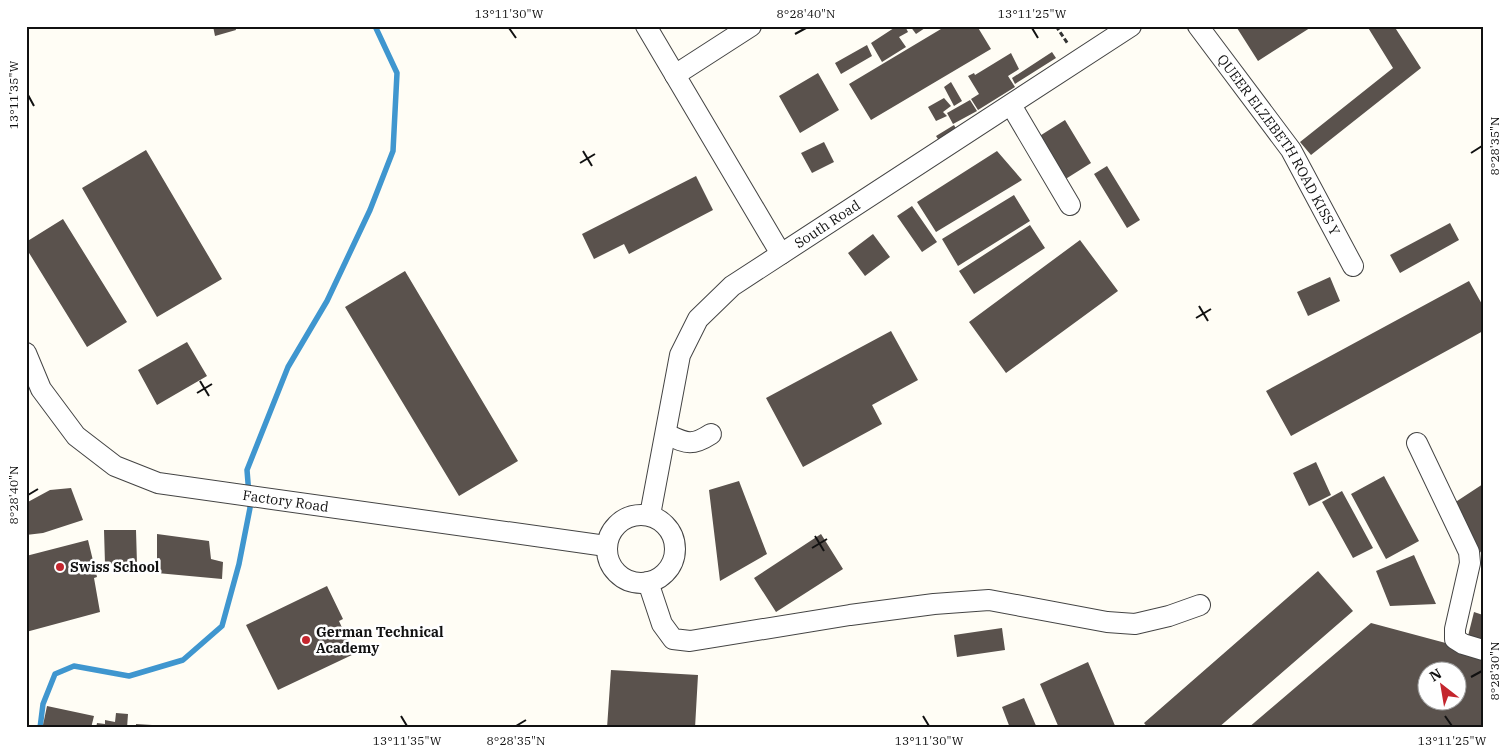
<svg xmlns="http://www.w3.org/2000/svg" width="1509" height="754" font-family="'IBM Plex Serif',serif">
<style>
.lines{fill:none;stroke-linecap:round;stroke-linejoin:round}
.stream{stroke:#3f96cf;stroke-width:5.5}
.building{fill:#5a524d;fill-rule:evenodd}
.minor-casing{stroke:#444;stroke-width:22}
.path{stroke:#333;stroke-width:3;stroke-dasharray:5 2.5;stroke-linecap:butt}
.minor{stroke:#fff;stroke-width:20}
.ticks{fill:none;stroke:#111;stroke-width:2}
.poi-dot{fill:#c4262e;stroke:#fff;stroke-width:2}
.labels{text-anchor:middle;stroke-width:5;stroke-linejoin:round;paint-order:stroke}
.street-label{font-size:14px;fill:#111;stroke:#fff}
.poi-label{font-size:14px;font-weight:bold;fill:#111;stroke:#fff;text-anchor:start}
.neatline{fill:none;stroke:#111;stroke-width:2}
.ticks-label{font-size:12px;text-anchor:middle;fill:#111}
</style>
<rect width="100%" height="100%" fill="#fffdf5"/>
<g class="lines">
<path class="stream" d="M40 728 43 704 55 674 74 666 129 676 183 660 222 626 239 564 250 508 247 470 288 367 327 301 370 210 393 151 397 73 375 26"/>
</g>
<path class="building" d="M213 26H235L236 30 215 36Z
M897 26H905L908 32 899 37 906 47 882 62 871 43Z
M910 26H928L916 34Z
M946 26H977L991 49 871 120 849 84Z
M1239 26H1313L1258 61 1237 28Z
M1367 26H1394L1421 68 1311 155 1300 142 1393 68Z
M867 45 872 56 841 74 835 63Z
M1052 52 1056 58 1015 84 1012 78Z
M1011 53 1019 69 1008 76 1015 87 978 110 971 99 979 94 968 76 974 73 975 75Z
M818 73 839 110 800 133 779 96Z
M951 82 962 101 954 106 944 87Z
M944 98 951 106 943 112 947 116 936 121 928 107Z
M970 100 977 111 953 124 947 113Z
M1065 120 1091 163 1064 180 1038 137Z
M954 125 958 132 940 142 936 136Z
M824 142 834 162 812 173 801 153Z
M146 150 222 279 157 317 82 188Z
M997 151 1022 180 936 232 917 202Z
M1107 166 1140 220 1127 228 1094 174Z
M696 176 713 210 629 254 624 244 594 259 582 234Z
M1014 195 1030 221 958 266 942 239Z
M912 206 937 242 922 252 897 216Z
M63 219 127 322 87 347 26 248V242Z
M1450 223 1459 240 1400 273 1390 255Z
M1030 225 1045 248 974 294 959 271Z
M873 234 890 257 865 276 848 253Z
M1080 240 1118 291 1006 373 969 322Z
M405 271 518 461 459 496 345 307Z
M1330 277 1340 301 1308 316 1297 292Z
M1469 281 1483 306V331L1291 436 1266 391Z
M891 331 918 380 872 405 882 424 803 467 766 398Z
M187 342 207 376 157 405 138 370Z
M1316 462 1331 495 1309 506 1293 473Z
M1384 476 1419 541 1386 559 1351 494Z
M739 481 767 554 720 581 709 490Z
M1483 484V556L1451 505Z
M71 488 83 520 43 533 26 535V503L50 490Z
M1342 491 1373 548 1353 558 1322 502Z
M104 530H136L137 564H105Z
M157 534 209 541 211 559 223 562 222 579 157 573Z
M821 534 843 569 776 612 754 578Z
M88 540 97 577 94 578 100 612 26 632V556Z
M1414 555 1436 604 1390 606 1376 571Z
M1318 571 1353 611 1218 728H1148L1144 723Z
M327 586 343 619 339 621 354 654 278 690 246 625Z
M1474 612 1483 615V640L1468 636Z
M1371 623 1483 653V728H1393L1386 726 1383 728H1248ZM1426 672H1456V702H1426Z
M1002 628 1005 650 957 657 954 635Z
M1088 662 1116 728H1059L1040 684Z
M611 670 698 675 695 728H607Z
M1024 698 1037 728H1010L1002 707Z
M47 706 94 716 91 728H55L43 725Z
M116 713 128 714 127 728H96L97 723 105 724V720L115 722Z
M136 724 152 725V728H136Z"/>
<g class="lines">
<g class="minor-casing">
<g id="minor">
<path d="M646 26 781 254"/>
<path id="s1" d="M1198 26 1291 150 1353 266"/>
<path d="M675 75 751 26"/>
<path d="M1011 105 1070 205"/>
<path id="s2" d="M26 353 41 389 76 436 115 466 158 483 606 546"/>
<path d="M666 434C686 443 691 447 711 434"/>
<path d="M1417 443 1469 552 1470 563 1455 629V639L1463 644 1483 650"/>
<circle cx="641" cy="549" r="34"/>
<path id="s3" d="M650 515 680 355 698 319 732 286 1131 26"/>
<path d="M648 582 662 624 673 639 690 641 850 615 934 604 989 600 1107 622 1135 624 1169 616 1200 605"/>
</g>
</g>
<path class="path" d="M1056 26 1068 44"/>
<use href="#minor" class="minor"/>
</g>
<path class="ticks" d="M509 28 516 38M1032 28 1038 38M795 34 806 28M28 95 34 106M583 151 592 166M1471 153 1482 146M580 163 595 154M1199 306 1208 321M1196 318 1211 309M200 381 209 396M197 393 212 384M28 495 38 489M815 536 824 551M812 548 827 539M1471 677 1482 671M401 716 407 726M923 716 929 726M1445 716 1452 726M516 726 526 720"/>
<g class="poi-dot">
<circle cx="60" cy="567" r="5"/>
<circle cx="306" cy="640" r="5"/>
</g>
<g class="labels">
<g class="street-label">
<text dy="5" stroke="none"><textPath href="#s1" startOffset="144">QUEER ELZEBETH ROAD KISS Y</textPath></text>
<text dy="5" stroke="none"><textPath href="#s3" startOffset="364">South Road</textPath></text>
<text dy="5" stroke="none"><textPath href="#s2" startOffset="322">Factory Road</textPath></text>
</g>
<g class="poi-label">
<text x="70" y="572">Swiss School</text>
<text x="316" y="637">German Technical<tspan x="316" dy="16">Academy</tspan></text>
</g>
</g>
<rect width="1509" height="754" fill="none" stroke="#ffffff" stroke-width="55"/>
<g transform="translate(1442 686) rotate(329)"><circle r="24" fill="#ffffff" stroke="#a0a0a0"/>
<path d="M0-4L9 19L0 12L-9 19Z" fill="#c4262e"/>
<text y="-8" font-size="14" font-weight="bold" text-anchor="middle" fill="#111111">N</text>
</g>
<rect x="28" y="28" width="1454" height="698" class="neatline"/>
<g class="ticks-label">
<text x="509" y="18">13°11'30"W</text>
<text x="806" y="18">8°28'40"N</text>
<text x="1032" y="18">13°11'25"W</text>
<text transform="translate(14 95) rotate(-90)" y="4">13°11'35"W</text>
<text transform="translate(1495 146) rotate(-90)" y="4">8°28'35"N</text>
<text transform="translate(14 495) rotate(-90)" y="4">8°28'40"N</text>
<text transform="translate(1495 671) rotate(-90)" y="4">8°28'30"N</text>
<text x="407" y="745">13°11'35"W</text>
<text x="516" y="745">8°28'35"N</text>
<text x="929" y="745">13°11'30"W</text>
<text x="1452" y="745">13°11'25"W</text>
</g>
</svg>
